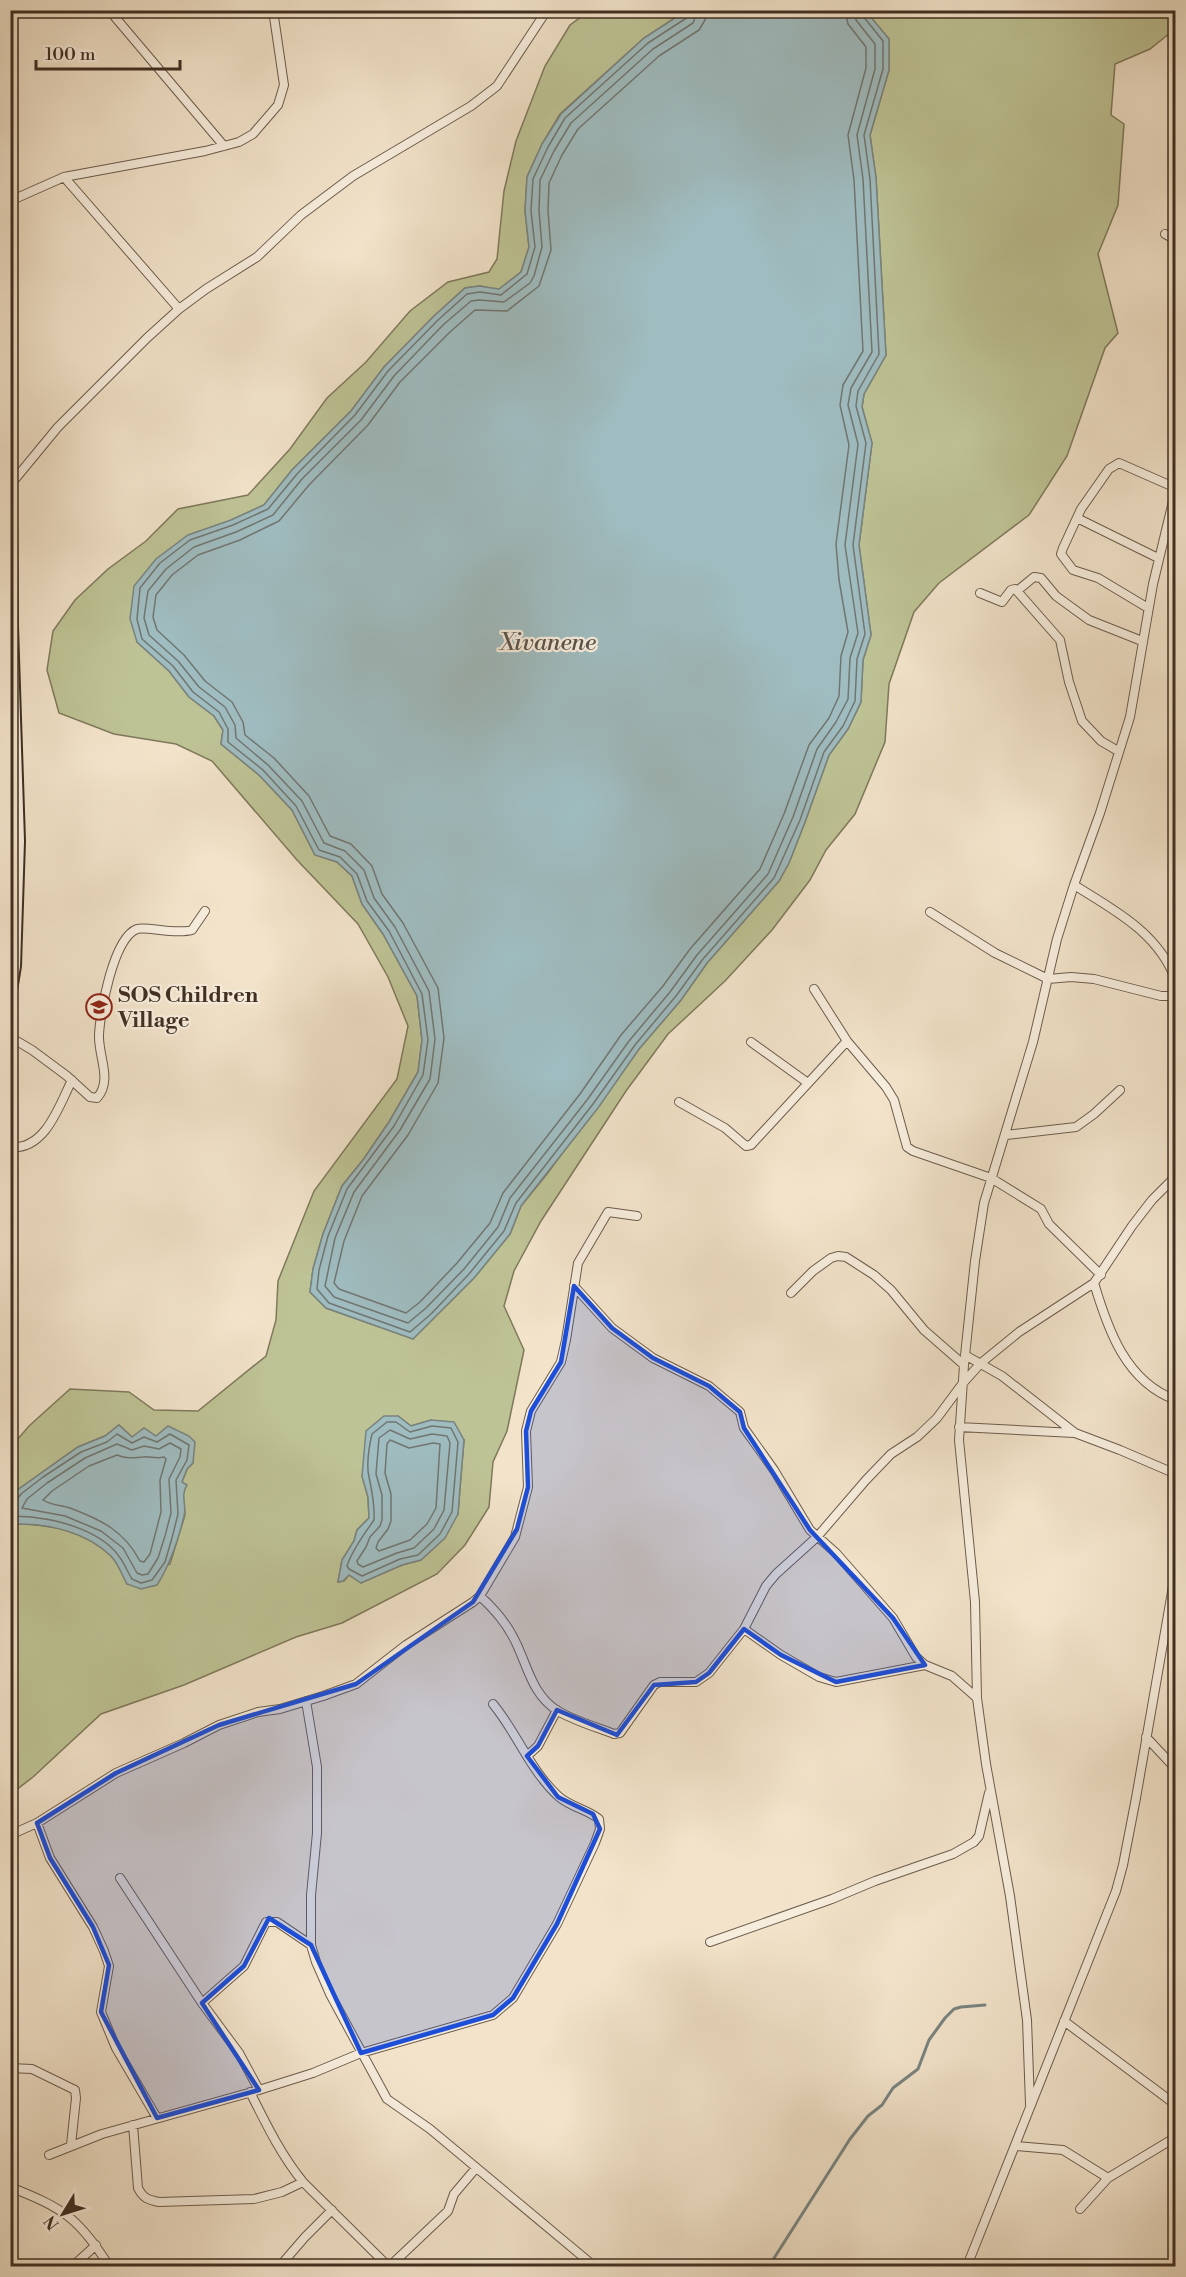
<svg xmlns="http://www.w3.org/2000/svg" width="1186" height="2277" font-family="'Libre Bodoni',serif">
<style>
.green{fill:#bec395;stroke:#7f795c;stroke-width:1.5;fill-rule:evenodd}
.water{fill:#9fbcc0;stroke:#798481;stroke-width:1.5}
.lines{fill:none;stroke-linecap:round;stroke-linejoin:round}
.shore{stroke:#707671;stroke-width:1.5}
.stream{stroke:#798481;stroke-width:3}
.minor-casing{stroke:#6c5c4c;stroke-width:10}
.secondary-casing{stroke:#402f22;stroke-width:14}
.minor{stroke:#f7eddd;stroke-width:8}
.secondary{stroke:#f7eddd;stroke-width:10}
.marked{fill:#1d4ed8;fill-opacity:0.2;stroke:#1d4ed8;stroke-width:4.5;stroke-linejoin:round}
.labels{text-anchor:middle;stroke-width:4.5;stroke-linejoin:round;paint-order:stroke}
.poi-label{font-size:22px;font-weight:bold;fill:#402f22;stroke:#f7eddd;text-anchor:start}
.water-label{font-size:24px;font-style:italic;fill:#58524a;stroke:#f7eddd}
</style>
<rect width="100%" height="100%" fill="#f2e3ca"/>
<filter id="stains"><feTurbulence type="fractalNoise" baseFrequency=".00333" numOctaves="4"/><feColorMatrix values="0 0 0 0 .2 0 0 0 0 .09 0 0 0 0 .02 0 0 0 .5 -.17"/></filter>
<radialGradient id="worn" r=".72"><stop offset=".6" stop-color="#630" stop-opacity="0"/><stop offset="1" stop-color="#630" stop-opacity=".3"/></radialGradient>
<path class="green" d="M589 11H690L678 16 644 38 560 114 542 144 527 177 525 211 529 247 521 272 499 290 480 286 465 288 434 316 384 367 351 411 292 470 264 505 231 520 137 642 169 671 189 697 214 716 223 730 221 744 259 775 292 810 315 855 337 862 352 876 362 904 383 934 417 996 422 1040 418 1072 389 1122 363 1160 342 1186 323 1234 313 1269 310 1292 326 1308 413 1339 474 1278 510 1234 521 1206 547 1174 639 1049 681 1000 707 963 779 881 789 863 805 822 829 755 848 729 861 702 863 660 871 635 859 545 872 443 862 407 864 394 886 355 876 178 870 135 889 70V39L865 11H1175V29L1150 49 1115 64 1111 115 1124 124 1118 205 1098 254 1118 333 1105 348 1067 456 1029 515 939 583 914 612 889 684 885 742 855 814 826 850 810 880 772 930 725 981 668 1034 626 1091 541 1221 514 1271 504 1306 524 1350 507 1431 493 1462 489 1507 465 1545 437 1574 342 1623 296 1637 184 1685 101 1714 33 1777 11 1794V1519L15 1524C48 1523 86 1532 111 1556 118 1563 123 1575 127 1584L170 1564 185 1515 182 1482 187 1469 193 1463 155 1436 132 1437 119 1425 105 1436 78 1447 16 1491 11 1501V1447L29 1426 70 1389 129 1392 154 1410 198 1411 266 1356 276 1320 278 1281 314 1191 397 1079 408 1026 388 977 358 924 297 860 212 761 176 744 114 734 59 713 47 670 53 631 75 600 108 569 146 541 178 509 248 495 290 449 327 398 366 362 410 311 448 282 489 272 497 259 504 191 516 141 545 66 570 25ZM398 1416 411 1426 431 1420 464 1440 458 1514 421 1560 402 1565 361 1583 349 1575 344 1581 338 1582 342 1560 354 1541 357 1530 369 1518 368 1497 362 1476Z"/>
<path class="water" d="M865 10 889 39V70L870 135 876 178 886 355 864 394 862 407 872 443 859 545 871 635 863 660 861 702 848 729 829 755 805 822 789 863 779 881 707 963 681 1000 639 1049 598 1108 521 1206 510 1234 474 1278 413 1339 326 1308 310 1292 313 1269 323 1234 342 1186 363 1160 389 1122 418 1072 422 1040 417 996 383 934 362 904 352 876 337 862 315 855 292 810 259 775 221 744 223 730 214 716 189 697 169 671 137 642 130 619 134 586 156 559 188 535 231 520 264 505 292 470 351 411 384 367 434 316 465 288 479 286 499 289 521 272 529 247 525 211 527 177 542 144 561 114 644 38 678 16 690 11Z
M384 1416H398L411 1426 431 1420 454 1422 464 1440 460 1487 458 1514 445 1538 421 1560 402 1565 361 1583 349 1575 343 1581 338 1582 342 1560 354 1541 357 1530 369 1518 368 1497 362 1476 366 1431Z
M119 1425 132 1437 144 1428 156 1436 168 1426 189 1436 195 1442 193 1463 187 1469 182 1482 187 1485C180 1496 187 1505 184 1516 178 1541 171 1563 157 1585L141 1589 127 1584C122 1575 118 1563 111 1556 86 1532 48 1523 15 1524 7 1514 11 1501 16 1491L78 1447 105 1436Z"/>
<g class="lines">
<path class="shore" d="M690 10 688 17 648 43 565 118 548 147 533 179 531 211 535 247 527 274 501 295 480 292 467 294 438 320 388 371 355 415 297 474 268 509 233 525 190 540 160 563 140 588 137 619 142 639 173 666 193 692 219 712 228 729V742L263 770 296 806 319 850 340 857 357 874 367 901 389 931 422 994 428 1040 423 1075 394 1126 347 1189 328 1236 319 1270 317 1289 329 1303 410 1332 431 1314 469 1274 504 1231 516 1203 593 1104 635 1045 676 996 703 959 774 878 800 820 824 752 843 726 855 701 857 659 865 634 853 545 866 443 856 406 858 391 879 354 870 179 864 135 883 69V41L863 16 861 10
M698 10 693 23 653 49 571 123 554 151 540 180 539 211 542 247 534 276 530 283 504 302 479 300 471 301 443 325 394 376 361 420 302 479 273 515 236 532 194 547 166 569 148 591 144 618 149 635 178 661 199 687 225 707 235 725 236 738 268 765 302 801 324 843 345 851 364 870 374 898 395 927 429 991 435 1039 430 1079 400 1130 354 1192 335 1238 325 1286 334 1297 408 1323 426 1308 464 1269 498 1227 510 1198 587 1100 629 1041 670 992 697 955 768 874 793 817 817 749 836 722 848 699 850 658 858 633 845 545 858 444 848 405 851 388 872 352 863 179 857 135 875 69V44L856 20 854 10
M707 10 705 20 699 30 659 56 578 129 562 155 549 183 548 211 551 250 539 286 507 311 475 310 450 332 400 382 368 425 309 485 279 521 240 540 198 555 172 575 156 595 153 617 157 630 184 655 205 681 232 702 243 722 245 735 274 758 309 796 330 836 351 844 372 866 382 894 403 923 438 988 444 1038 438 1083 408 1135 362 1196 344 1241 334 1283 339 1289 406 1313 420 1302 457 1263 490 1223 503 1193 580 1094 621 1035 663 986 690 949 760 869 784 814 809 745 829 718 839 696 841 656 848 632 839 580 836 544 849 445 840 405 843 385 863 351 854 180 848 135 866 68V47L848 24 845 10
M387 1422H396L410 1432 432 1426 451 1428 458 1442 452 1512 440 1534 418 1555 400 1559 362 1576 349 1569 347 1566C352 1550 365 1533 374 1520 375 1504 372 1492 369 1477 366 1464 369 1447 372 1434Z
M390 1430 410 1439 432 1434 447 1436 450 1443 444 1510 434 1529 414 1548 397 1553 363 1567 358 1564 357 1561 366 1547 370 1537 380 1526 382 1520V1495L376 1474 379 1438Z
M390 1440 409 1448 433 1443 440 1444 436 1508 427 1524 410 1540 379 1551 376 1548 378 1542 388 1529 391 1521V1494L385 1473 387 1444Z
M170 1443 181 1449 180 1457 169 1479 171 1513 165 1536 158 1558 148 1574 142 1575 137 1573 123 1548 101 1531 65 1516 22 1508 27 1499 47 1483 85 1458 117 1444 132 1450 144 1446 159 1449Z
M117 1455C127 1459 132 1458 143 1457 149 1456 156 1459 164 1457L166 1459 160 1480 161 1512 150 1554 144 1562 140 1561C124 1531 102 1520 70 1508 61 1505 50 1505 43 1500L52 1491 89 1466Z
M10 1502 16 1501 21 1494 43 1477 81 1452 107 1442 117 1434 132 1443 144 1437 157 1442 170 1434 189 1445 187 1460 176 1480 178 1514 172 1538 165 1562 152 1580 141 1583 132 1579C127 1571 124 1562 118 1555 102 1533 64 1521 38 1518 29 1516 19 1517 10 1516"/>
<path class="stream" d="M769 2266 850 2139 868 2116 882 2105 893 2088 918 2069 929 2040 945 2018 954 2009 961 2007 985 2005"/>
<g class="minor-casing">
<path id="minor" d="M109 10 224 146
M64 177 179 309
M10 201 64 177 205 151 239 142 253 134 278 105 284 85 273 10
M1165 234 1176 240
M11 484 58 427 147 338 179 309 206 289 257 257 301 215 353 176 471 106 497 86 547 10
M1077 518 1158 558
M1017 591 1060 640 1069 682 1082 721 1101 741 1118 751
M980 593 1002 602 1011 590 1015 589 1017 591 1034 577 1041 578 1056 596 1089 620 1142 641
M1148 608 1098 578 1073 570 1061 554 1063 548 1081 509 1109 469 1119 463 1176 488
M10 845 19 841
M1074 885C1114 910 1159 933 1176 981
M930 912 995 953 1048 979 1071 977 1094 979 1161 996H1172L1176 993
M814 989 847 1041 886 1087 894 1100 907 1147 913 1151 991 1178 1041 1209 1049 1224 1101 1275
M10 1037 32 1050 67 1076 90 1097 97 1098C113 1080 98 1056 99 1035 100 1013 113 938 137 929 148 926 174 935 192 930L205 911
M751 1042 808 1083
M679 1102 725 1128 746 1146 751 1145 847 1041
M1006 1135 1076 1127 1094 1114 1120 1090
M10 1147C45 1151 59 1106 72 1080
M1094 1283C1108 1330 1126 1382 1176 1400
M574 1286 612 1328 653 1358 709 1386 740 1412 744 1428 774 1470 810 1530 836 1553 893 1618 916 1657 925 1665 952 1676 977 1698
M791 1293 813 1271 831 1258 838 1256 846 1257 874 1275 891 1290 924 1330 964 1365
M965 1355 1002 1376 1075 1433 1120 1450 1176 1474
M959 1427 1074 1433
M480 1596C492 1607 504 1620 512 1635 527 1661 530 1694 558 1711 575 1721 596 1727 614 1734L620 1733 654 1685 660 1682H696L709 1673 744 1629 766 1586 776 1574 817 1537 866 1480 891 1454 917 1437 937 1418 963 1383 981 1363 1019 1332 1094 1283 1132 1226 1152 1200 1176 1176
M744 1629 781 1655 819 1677 836 1682 925 1665
M306 1701 317 1767V1833L311 1895V1945L316 1962 330 1994 387 2099 430 2129 594 2266
M1146 1737 1176 1769
M527 1756 538 1746 557 1710
M37 1823 50 1858 93 1927 104 1951 109 1966 101 2012 116 2048 157 2118
M10 1835 37 1823 116 1773 184 1743 219 1725 258 1712 280 1709 323 1696 356 1684 406 1645 473 1602 480 1596 515 1537 528 1487 526 1431 531 1411 561 1362 566 1340 578 1263 608 1212 637 1216
M120 1878 202 2003 239 2053 259 2090
M710 1942 832 1899 875 1881 953 1854 974 1842 979 1836 989 1793
M202 2003 244 1966 266 1922H277L311 1945
M1064 2021 1176 2105
M10 2068 32 2069 75 2090 76 2098 71 2145
M250 2092C266 2124 281 2155 303 2182L388 2266
M1030 2104 1027 2020 1010 1896 986 1764 977 1698 975 1602 959 1440 964 1365 975 1261 984 1203 1033 1042 1057 939 1074 885 1100 813 1130 717 1153 584 1176 489
M133 2125 138 2188C143 2198 148 2200 159 2202L254 2199 282 2192 303 2182
M1016 2146 1063 2150 1108 2178
M49 2155 102 2134 259 2090 313 2073 361 2053 493 2015 513 1998 557 1924 595 1843 600 1829 599 1819C587 1809 570 1807 558 1796 530 1770 517 1733 493 1704
M10 2187C63 2208 79 2218 109 2266
M1080 2209 1108 2178 1176 2137
M73 2266 96 2245
M280 2266 305 2237 332 2210
M390 2266 448 2211 454 2194 476 2168
M967 2266 1116 1891 1123 1865 1136 1798 1176 1569"/>
</g>
<g class="secondary-casing">
<path id="secondary" d="M10 400 12 626 19 841 15 966 10 997"/>
</g>
<use href="#minor" class="minor"/>
<use href="#secondary" class="secondary"/>
</g>
<path class="marked" d="M574 1286 612 1328 653 1358 709 1386 740 1412 744 1428 810 1530 893 1618 925 1665 836 1682 781 1655 744 1629 709 1673 696 1682 654 1685 617 1735 557 1710 538 1746 527 1756 558 1797 593 1814 600 1829 557 1924 513 1998 493 2015 361 2053 311 1945 269 1918 244 1966 202 2003 259 2090 157 2118 101 2012 109 1965 93 1927 50 1858 37 1823 116 1773 219 1725 356 1684 473 1602 517 1529 528 1487 526 1431 531 1411 561 1362Z"/>
<defs>
<g id="school-ring" transform="scale(1.35)"><circle r="9.5" fill="#f7eddd" stroke="#8f2418" stroke-width="1.5"/><path d="M0-5L7-2L0 1L-7-2ZM-4 1L0 2.5L4 1V4Q0 6-4 4Z" fill="#8f2418"/></g>
</defs>
<g fill-rule="evenodd">
<use href="#school-ring" x="99" y="1007"/>
</g>
<g class="labels">
<g class="poi-label">
<text x="118" y="1002">SOS Children<tspan x="118" dy="25">Village</tspan></text>
</g>
<g class="water-label">
<text x="548" y="650">Xivanene</text>
</g>
</g>
<rect width="1186" height="2277" fill="none" stroke="#f2e3ca" stroke-width="36"/>
<rect x="12" y="12" width="1162" height="2253" fill="none" stroke="#402f22" stroke-width="3"/>
<rect x="18" y="18" width="1150" height="2241" fill="none" stroke="#402f22" stroke-width="1.5"/>
<g transform="translate(63 2214) rotate(232)" stroke="#f7eddd" stroke-width="4.5" paint-order="stroke">
<path d="M0-4.5L10 22L0 15L-10 22Z" fill="#402f22"/>
<text y="-9" font-size="16" font-weight="bold" text-anchor="middle" fill="#402f22">N</text>
</g>
<path d="M36 60v9h144v-9" fill="none" stroke="#402f22" stroke-width="3"/>
<text x="45" y="60" font-size="18" fill="#402f22" stroke="#f7eddd" stroke-width="4.5" paint-order="stroke">100 m</text>
<rect width="100%" height="100%" filter="url(#stains)"/>
<rect width="100%" height="100%" fill="url(#worn)"/>
</svg>
